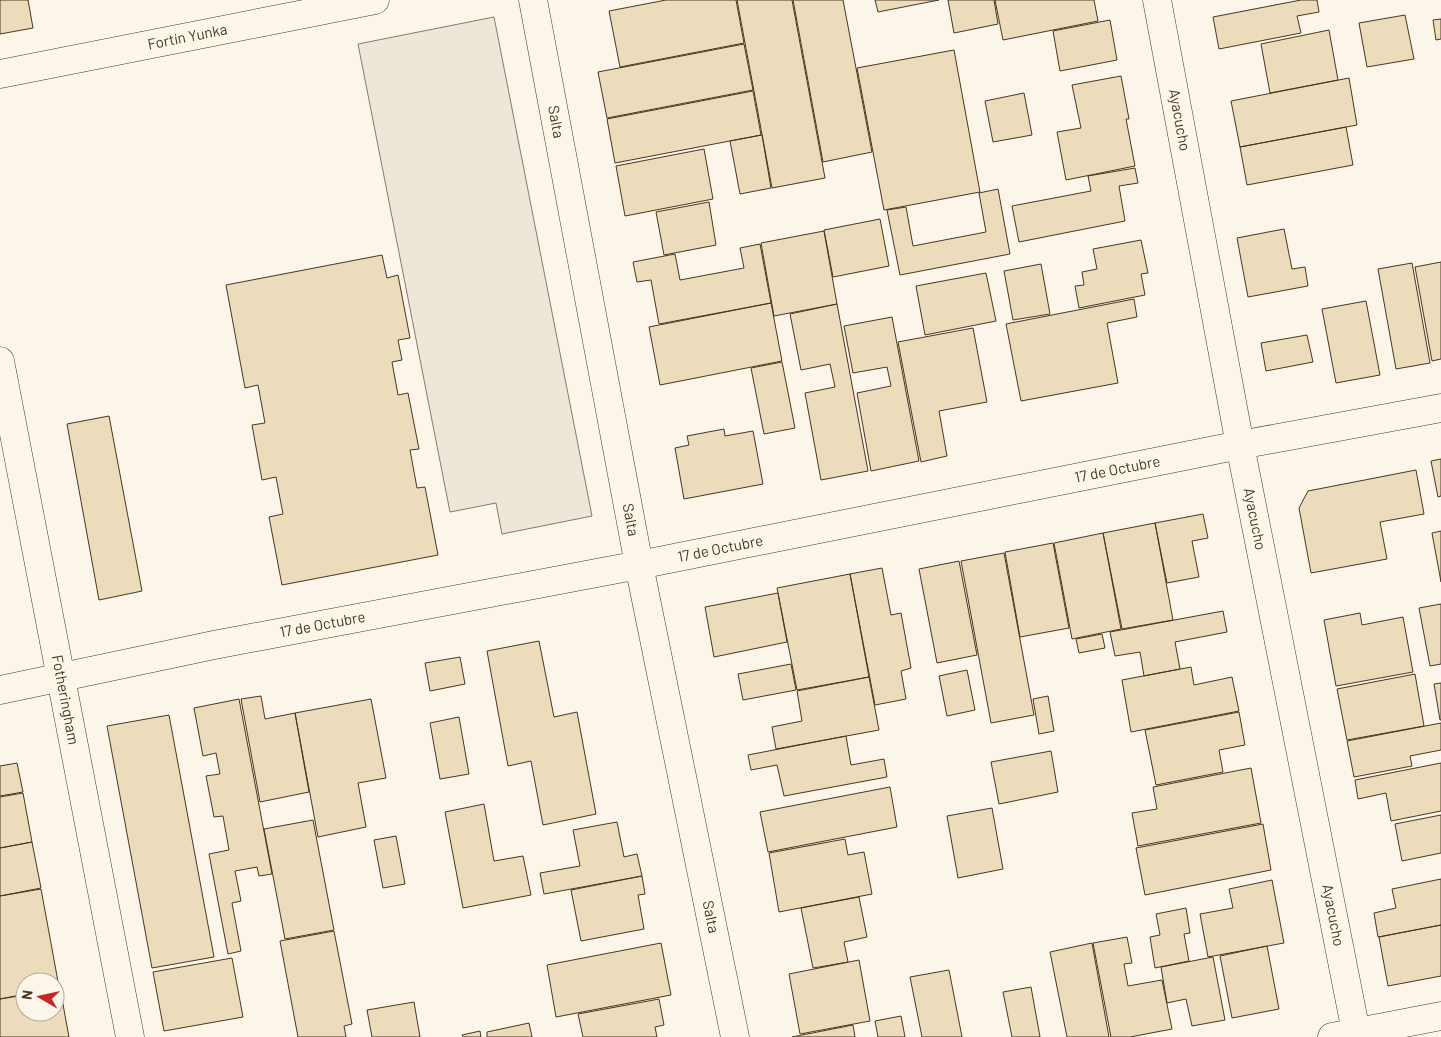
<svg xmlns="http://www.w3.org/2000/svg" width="1441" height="1037" font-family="Barlow,sans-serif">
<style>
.parking{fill:#ede7d9;stroke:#887966}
.building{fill:#ecdcbc;stroke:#4a3520}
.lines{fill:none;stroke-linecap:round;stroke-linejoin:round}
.minor-casing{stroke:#4a3520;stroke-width:29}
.minor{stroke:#fbf6e9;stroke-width:28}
.labels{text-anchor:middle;stroke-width:4;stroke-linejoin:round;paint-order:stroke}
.street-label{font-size:15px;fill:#4a3520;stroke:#fbf6e9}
</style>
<rect width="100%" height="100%" fill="#fbf6e9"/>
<path class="parking" d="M494 17 592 516 502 534 496 503 450 512 358 44Z"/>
<path class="building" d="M0 0H28L33 28 0 34Z
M666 0H736L744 43 620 67 609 11Z
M737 0H792L825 178 772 188Z
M793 0H843L872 152 823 162Z
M875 0H939L878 12Z
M948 0H994L998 24 954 33Z
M995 0H1094L1098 21 1003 40Z
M1301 0H1317L1319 12 1297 16 1301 33 1219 49 1213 17Z
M1405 15 1414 59 1367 67 1359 23Z
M1441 19V39L1436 40 1433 20Z
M1110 20 1117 60 1060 71 1053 31Z
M1329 30 1338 80 1270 93 1261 44Z
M744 44 753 90 607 118 598 72Z
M954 50 980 192 884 210 857 68Z
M1121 76 1129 119H1126L1135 166 1066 180 1057 132 1081 128 1072 85Z
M1349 78 1357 125 1240 147 1231 101Z
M753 91 761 135 615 163 607 119Z
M1024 93 1032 135 993 142 985 101Z
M1346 127 1353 165 1247 185 1240 147Z
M762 135 771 188 740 194 730 141Z
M704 149 713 199 625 216 616 166Z
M1135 168 1138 183 1119 186 1125 221 1019 242 1012 206 1091 191 1088 176Z
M998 189 1010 254 900 275 887 210 906 207 913 246 986 232 979 193Z
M709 202 716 245 664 255 656 212Z
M880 219 889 266 833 277 824 230Z
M1284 229 1292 269 1305 267 1308 286 1248 297 1237 238Z
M824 231 837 304 774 316 761 243Z
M1141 240 1148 273 1141 274 1145 295 1079 308 1075 286 1084 285 1082 272 1097 269 1093 249Z
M760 244 771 303 659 324 651 280 637 282 633 262 675 254 680 280 744 268 740 248Z
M382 255 387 278 398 275 410 338 398 340 402 360 392 362 398 395 408 393 419 449 410 450 417 488 425 487 438 555 282 585 269 517 283 514 276 477 262 480 252 425 265 423 258 385 245 388 226 285Z
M1441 262V359L1432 361 1415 267Z
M1412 263 1430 363 1396 369 1378 269Z
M1041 264 1050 314 1013 320 1004 271Z
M986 273 996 321 925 335 916 286Z
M1134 299 1137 317 1107 323 1118 383 1021 401 1006 324Z
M1366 301 1380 375 1336 383 1322 309Z
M771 303 782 361 660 385 649 327Z
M837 304 868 471 821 480 805 393 835 387 830 364 801 370 790 314Z
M892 317 919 461 871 471 857 393 891 386 887 367 853 373 844 326Z
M973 328 987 402 939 411 947 456 921 462 898 342Z
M1307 335 1313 362 1266 371 1261 343Z
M782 362 795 428 764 434 751 368Z
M109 416 142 591 99 600 67 424Z
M724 429 725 436 753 431 763 484 684 499 675 448 689 445 687 436Z
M1441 459V496L1438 497 1431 461Z
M1416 470 1424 514 1380 522 1387 559 1311 573 1299 508 1308 491Z
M1203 514 1208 538 1192 541 1199 577 1167 583 1155 523Z
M1155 523 1173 620 1122 629 1103 533Z
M1441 531V582L1432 533Z
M1103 533 1121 629 1072 639 1054 543Z
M1053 543 1069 628 1020 637 1005 552Z
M1004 553 1034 715 991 723 961 561Z
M959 561 977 655 937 663 919 569Z
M882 568 891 615 901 613 911 668 901 671 906 699 875 705 850 574Z
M850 574 869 677 797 690 777 588Z
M778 593 787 642 714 657 705 607Z
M1441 604V664L1430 666 1419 608Z
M1223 611 1227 632 1175 642 1180 669 1144 676 1140 652 1115 656 1110 632Z
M1360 613 1362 625 1403 617 1413 672 1336 686 1324 620Z
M1102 634 1105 648 1079 653 1076 639Z
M539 641 554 717 577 712 596 814 543 825 531 761 508 766 487 651Z
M460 657 465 684 430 691 425 663Z
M791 664 796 690 743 700 738 674Z
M1191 667 1194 685 1232 677 1239 711 1131 732 1122 680Z
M967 670 975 710 947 716 939 676Z
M1415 674 1424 726 1347 740 1337 689Z
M869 677 879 730 776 749 772 727 802 721 797 691Z
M1441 683V720H1440L1434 684Z
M261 696 265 719 295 713 309 792 260 802 241 699Z
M1048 696 1054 731 1039 734 1033 699Z
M239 699 272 874 259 876 257 867 235 871 241 901 232 903 241 951 228 954 209 854 229 850 223 816 214 817 206 776 220 774 216 753 203 756 194 708Z
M371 699 386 778 358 783 366 827 318 837 295 713Z
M1239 712 1245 745 1219 750 1223 772 1156 785 1145 730Z
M169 715 214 957 152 968 107 726Z
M459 717 469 774 440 779 430 723Z
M1441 723V750L1410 756 1412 766 1354 777 1347 741Z
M846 736 851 765 884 759 887 777 784 796 777 765 751 770 748 755Z
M1051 751 1058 792 999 804 991 762Z
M17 763 23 792 0 796V766Z
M1441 763V811L1391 821 1386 793 1358 799 1355 780Z
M1251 768 1261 823 1138 846 1132 813 1157 809 1153 787Z
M890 787 897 827 768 852 760 812Z
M23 793 32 842 0 848V797Z
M484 804 494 861 523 856 531 895 463 908 445 812Z
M992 808 1003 869 958 878 947 816Z
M1441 815V853L1402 861 1395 824Z
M313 820 334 930 285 939 264 829Z
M617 822 624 857 637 854 642 876 544 894 540 873 580 866 573 830Z
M1263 824 1271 870 1145 895 1136 848Z
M396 836 405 884 383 888 374 840Z
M845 839 848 855 864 852 872 894 779 912 769 853Z
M32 842 41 888 0 896V848Z
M642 876 645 894 638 895 644 929 581 941 571 890Z
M1441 879V925L1378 937 1374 913 1396 908 1392 889Z
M1272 880 1284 943 1208 957 1200 914 1233 908 1229 889Z
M41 889 59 987 55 988V982H25V994L0 999V896Z
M859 897 867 937 844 942 848 962 813 968 801 908Z
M1186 908 1190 933 1184 934 1189 961 1155 968 1150 937 1160 935 1156 914Z
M1441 925V976L1388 986 1379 937Z
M334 931 352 1024 344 1026 346 1037H298L280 941Z
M1127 937 1132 963 1124 964 1128 986 1162 980 1172 1029 1130 1037H1111L1093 943Z
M661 943 671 995 556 1017 547 965Z
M1092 943 1109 1037H1067L1050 952Z
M1267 946 1279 1009 1232 1018 1220 956Z
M1213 957 1225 1020 1192 1026 1186 999 1167 1003 1161 967Z
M232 958 243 1017 164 1031 153 972Z
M859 960 870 1021 800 1034 789 974Z
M949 970 962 1037H922L910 977Z
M1031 987 1040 1037H1012L1003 992Z
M60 988 69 1037H0V999L25 995V1012H55V989Z
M659 999 664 1025 655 1027 657 1037H583L578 1014Z
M414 1002 420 1037H372L367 1010Z
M901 1016 905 1037H878L875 1021Z
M529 1023 532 1037H487V1032Z
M853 1025 855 1037H792Z
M480 1031 481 1037H463L462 1035Z"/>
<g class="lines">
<g class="minor-casing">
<g id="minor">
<path id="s1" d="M533 0 639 565 735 1037"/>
<path id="s2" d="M1157 0 1240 445 1357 1037"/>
<path id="s3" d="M0 74 375 0"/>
<path id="s4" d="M0 361 130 1037"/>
<path id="s5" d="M0 690 214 645 639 565 1240 445 1441 408"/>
<path d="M1332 1037 1441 1016"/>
</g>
</g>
<use href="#minor" class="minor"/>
</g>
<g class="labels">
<g class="street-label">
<text dy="5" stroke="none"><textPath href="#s3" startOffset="191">Fortín Yunka</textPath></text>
<text dy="5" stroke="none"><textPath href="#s1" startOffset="124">Salta</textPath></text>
<text dy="5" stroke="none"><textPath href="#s2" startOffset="122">Ayacucho</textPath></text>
<text dy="5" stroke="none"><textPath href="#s5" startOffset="1139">17 de Octubre</textPath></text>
<text dy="5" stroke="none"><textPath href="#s1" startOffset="529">Salta</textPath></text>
<text dy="5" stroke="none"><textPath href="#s2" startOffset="528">Ayacucho</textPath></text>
<text dy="5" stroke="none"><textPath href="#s5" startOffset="734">17 de Octubre</textPath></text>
<text dy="5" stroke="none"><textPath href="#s5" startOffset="329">17 de Octubre</textPath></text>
<text dy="5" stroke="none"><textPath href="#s4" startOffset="345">Fotheringham</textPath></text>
<text dy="5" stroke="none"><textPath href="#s1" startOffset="934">Salta</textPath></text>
<text dy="5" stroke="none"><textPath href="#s2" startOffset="932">Ayacucho</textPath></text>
</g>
</g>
<g transform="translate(40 997) rotate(279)"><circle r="24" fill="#fbf6e9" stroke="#b4a999"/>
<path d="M0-4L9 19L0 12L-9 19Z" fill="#c62828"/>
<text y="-8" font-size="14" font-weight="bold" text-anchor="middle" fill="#4a3520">N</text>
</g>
</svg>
